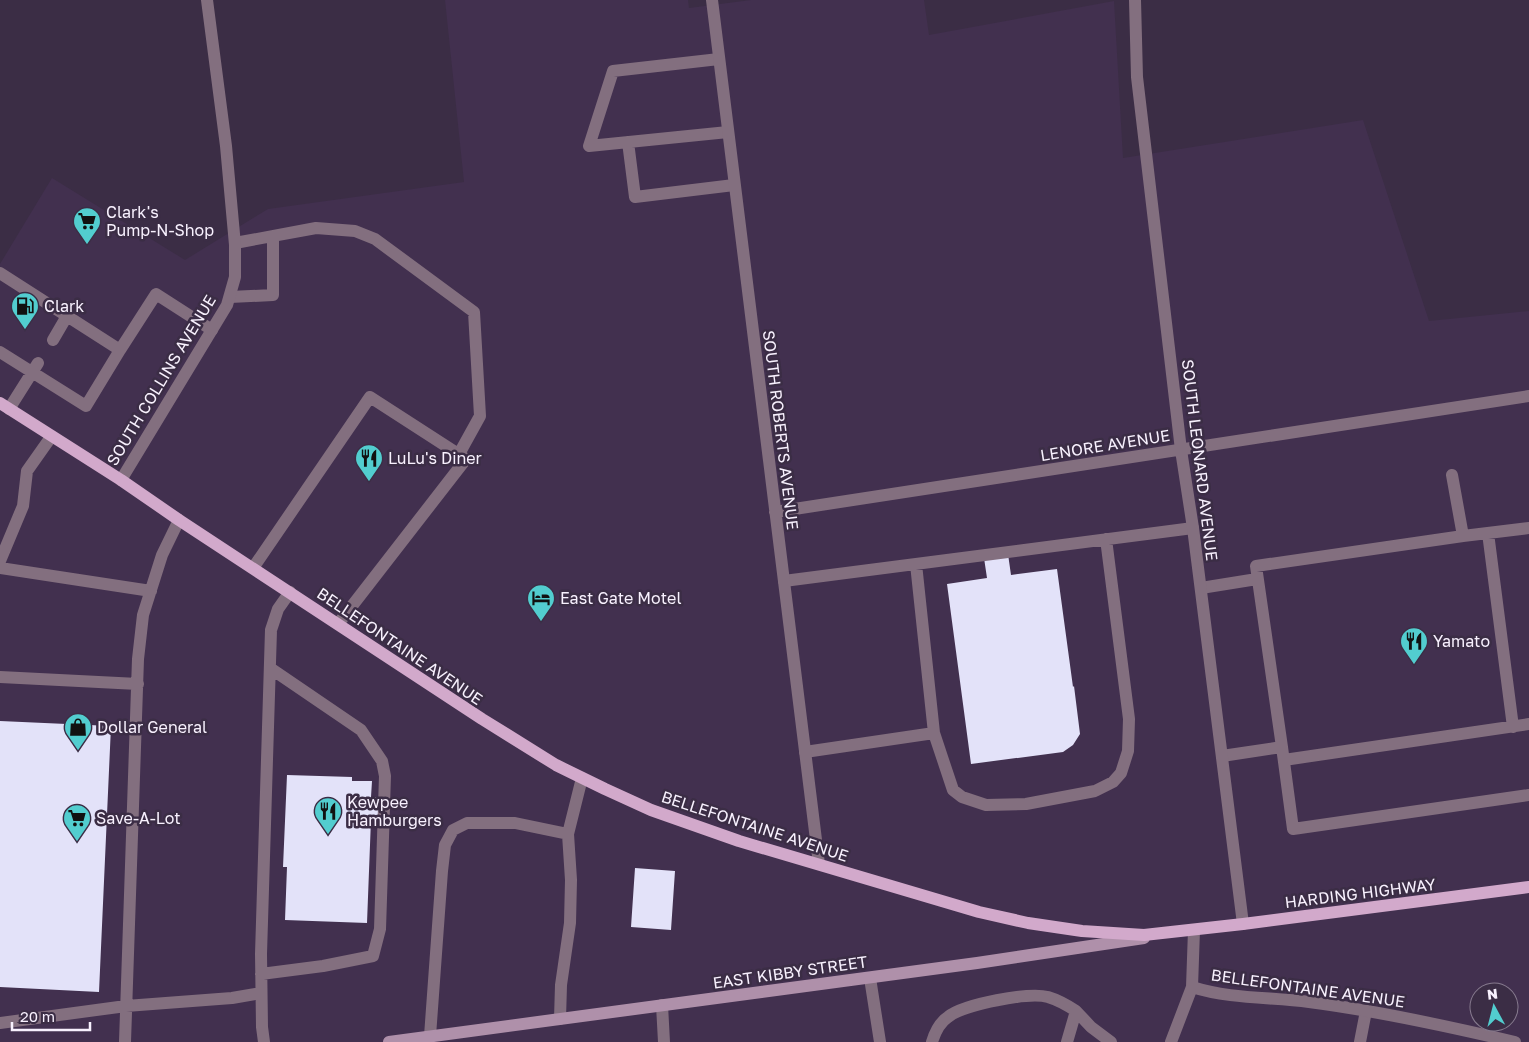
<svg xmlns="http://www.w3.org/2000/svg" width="1529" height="1042" font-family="'Golos Text',sans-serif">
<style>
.built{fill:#42304f;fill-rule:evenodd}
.building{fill:#e3e2f9}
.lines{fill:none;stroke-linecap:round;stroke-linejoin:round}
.lane{stroke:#836f7f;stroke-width:12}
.street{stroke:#836f7f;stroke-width:12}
.secondary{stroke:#af90aa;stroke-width:12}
.primary{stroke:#d2a9cb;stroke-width:12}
.labels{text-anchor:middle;stroke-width:5;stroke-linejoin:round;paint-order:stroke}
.poi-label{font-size:16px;fill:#f8f1fe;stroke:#3b2d45;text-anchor:start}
.street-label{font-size:16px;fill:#f8f1fe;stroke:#3b2d45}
</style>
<rect width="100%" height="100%" fill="#3b2d45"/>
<path class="built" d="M445 0H688L689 8 751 0H924L929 35 1114 1 1123 158 1363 120 1429 321 1529 311V1042H0V264L52 178 185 260 268 209 464 182ZM1479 992H1509V1022H1479Z"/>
<path class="building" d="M1008 554 1011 575 1057 569 1073 687 1074 686 1080 734 1073 745 1063 752 971 764 947 584 987 578 984 558Z
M0 721 111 726 99 992 0 987Z
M287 775 352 777V781H372L371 797H379L378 819H371L367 923 285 920 287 867H283Z
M635 868 675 871 671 930 631 927Z"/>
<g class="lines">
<path class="lane" d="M719 59 613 71 589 146 728 132
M628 142 635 197 734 185
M235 243 316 228 355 231 375 239 474 312 480 416 459 454
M0 273 120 350 156 294 212 330
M230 297 273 295V236
M53 340 67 316
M0 352 86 406 120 350
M9 409 38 363
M1452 475 1463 536 1529 528
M1488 533 1513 727
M0 561 23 506 27 471 51 437
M0 568 151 591
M253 568 370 397 466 459 338 624
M784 581 1193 528
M1201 588 1257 579
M0 677 138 684
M934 733 953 790 962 797 986 805 1026 804 1095 791 1113 782 1121 773 1128 751 1129 719 1106 539
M1282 747 1293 829 1529 795
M805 752 934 733 916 564
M1222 756 1282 747 1256 566 1463 536
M1284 760 1529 724
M261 974 323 966 373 956 380 929 385 776 382 761 361 730 270 668
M870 978 880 1042
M662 1005 664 1042
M1076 1011 1091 1027 1111 1042
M560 1019 561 985 570 923 571 880 568 834 582 778
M0 1023 126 1006 232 998 261 993
M430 1036 442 871 445 845 453 830 467 823H515L568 834
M125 1042 138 659 143 615 162 555 179 520
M264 1042 262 1027 261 954 271 630 278 609 290 592
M932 1042C935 1032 939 1023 948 1017 964 1004 1029 992 1048 997 1058 1000 1067 1005 1076 1011L1067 1042
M1360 1042 1366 1011"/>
<path class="street" d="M712 0 819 864
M1135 0 1137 77 1181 450 1193 528 1243 924
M121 480 227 305 235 277V245L226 146 207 0
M775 512 1529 396
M1194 930 1192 987C1230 999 1269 997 1309 1002 1379 1011 1447 1026 1515 1042
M1171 1042 1192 987"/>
<path class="secondary" d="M389 1042 977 963 1144 938"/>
<path class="primary" d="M0 403 121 480 179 520 482 719 556 765 605 789 651 810 739 841 979 912 1028 923 1082 931 1144 935 1243 924 1529 887"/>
</g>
<defs>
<g id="supermarket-pin" transform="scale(1.4375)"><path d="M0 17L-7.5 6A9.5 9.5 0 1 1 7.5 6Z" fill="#52cdcf" stroke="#3b2d45"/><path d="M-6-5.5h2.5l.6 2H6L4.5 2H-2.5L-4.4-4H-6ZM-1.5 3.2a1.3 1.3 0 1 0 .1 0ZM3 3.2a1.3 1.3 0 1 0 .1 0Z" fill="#111"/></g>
<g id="fuel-pin" transform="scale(1.4375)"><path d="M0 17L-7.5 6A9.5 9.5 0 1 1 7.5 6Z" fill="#52cdcf" stroke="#3b2d45"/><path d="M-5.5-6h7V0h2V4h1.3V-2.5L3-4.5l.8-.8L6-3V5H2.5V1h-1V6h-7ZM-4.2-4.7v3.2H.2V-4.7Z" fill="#111"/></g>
<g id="restaurant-pin" transform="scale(1.4375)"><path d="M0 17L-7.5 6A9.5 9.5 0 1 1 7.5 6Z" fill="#52cdcf" stroke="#3b2d45"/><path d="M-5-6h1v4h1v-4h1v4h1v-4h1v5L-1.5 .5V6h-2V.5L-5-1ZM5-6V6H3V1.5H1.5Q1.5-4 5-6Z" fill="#111"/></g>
<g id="hotel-pin" transform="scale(1.4375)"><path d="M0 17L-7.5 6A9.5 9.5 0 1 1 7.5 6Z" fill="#52cdcf" stroke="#3b2d45"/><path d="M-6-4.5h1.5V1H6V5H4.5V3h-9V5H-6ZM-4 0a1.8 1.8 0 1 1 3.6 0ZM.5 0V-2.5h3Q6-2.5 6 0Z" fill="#111"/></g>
<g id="shop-pin" transform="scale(1.4375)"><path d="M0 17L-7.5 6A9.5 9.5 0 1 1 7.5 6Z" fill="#52cdcf" stroke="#3b2d45"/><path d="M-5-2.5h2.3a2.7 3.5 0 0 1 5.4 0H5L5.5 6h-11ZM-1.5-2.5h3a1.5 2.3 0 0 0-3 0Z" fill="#111"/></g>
</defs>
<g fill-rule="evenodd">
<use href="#supermarket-pin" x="87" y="221"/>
<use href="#fuel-pin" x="25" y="306"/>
<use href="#restaurant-pin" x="369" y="458"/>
<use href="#hotel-pin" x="541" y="598"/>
<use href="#restaurant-pin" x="1414" y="641"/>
<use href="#shop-pin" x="78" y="727"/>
<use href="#restaurant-pin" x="328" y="811"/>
<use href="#supermarket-pin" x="77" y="818"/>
</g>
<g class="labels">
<g class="poi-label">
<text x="106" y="218">Clark's<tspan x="106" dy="18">Pump-N-Shop</tspan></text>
<text x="44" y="312">Clark</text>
<text x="388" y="464">LuLu's Diner</text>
<text x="560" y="604">East Gate Motel</text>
<text x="1433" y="647">Yamato</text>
<text x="97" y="733">Dollar General</text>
<text x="347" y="808">Kewpee<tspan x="347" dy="18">Hamburgers</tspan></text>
<text x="96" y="824">Save-A-Lot</text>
</g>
<g class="street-label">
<text transform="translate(161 380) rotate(-59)" y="6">SOUTH COLLINS AVENUE</text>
<text transform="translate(781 430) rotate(83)" y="6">SOUTH ROBERTS AVENUE</text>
<text transform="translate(1105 445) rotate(-9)" y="6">LENORE AVENUE</text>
<text transform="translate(1200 460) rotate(83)" y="6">SOUTH LEONARD AVENUE</text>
<text transform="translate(400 646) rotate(34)" y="6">BELLEFONTAINE AVENUE</text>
<text transform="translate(755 826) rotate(18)" y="6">BELLEFONTAINE AVENUE</text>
<text transform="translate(1360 893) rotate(-7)" y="6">HARDING HIGHWAY</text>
<text transform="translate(790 972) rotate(-8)" y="6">EAST KIBBY STREET</text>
<text transform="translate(1308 988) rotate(8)" y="6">BELLEFONTAINE AVENUE</text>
</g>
</g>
<g transform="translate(1494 1007) rotate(353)"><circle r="24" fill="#3b2d45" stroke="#877b8f"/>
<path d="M0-4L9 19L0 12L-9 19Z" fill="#52cdcf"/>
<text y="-8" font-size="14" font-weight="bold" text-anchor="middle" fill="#f8f1fe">N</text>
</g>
<path d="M12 1022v8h78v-8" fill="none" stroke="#f8f1fe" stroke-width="2.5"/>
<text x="20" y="1022" font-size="15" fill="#f8f1fe" stroke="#3b2d45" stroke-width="4" paint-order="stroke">20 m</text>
</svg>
